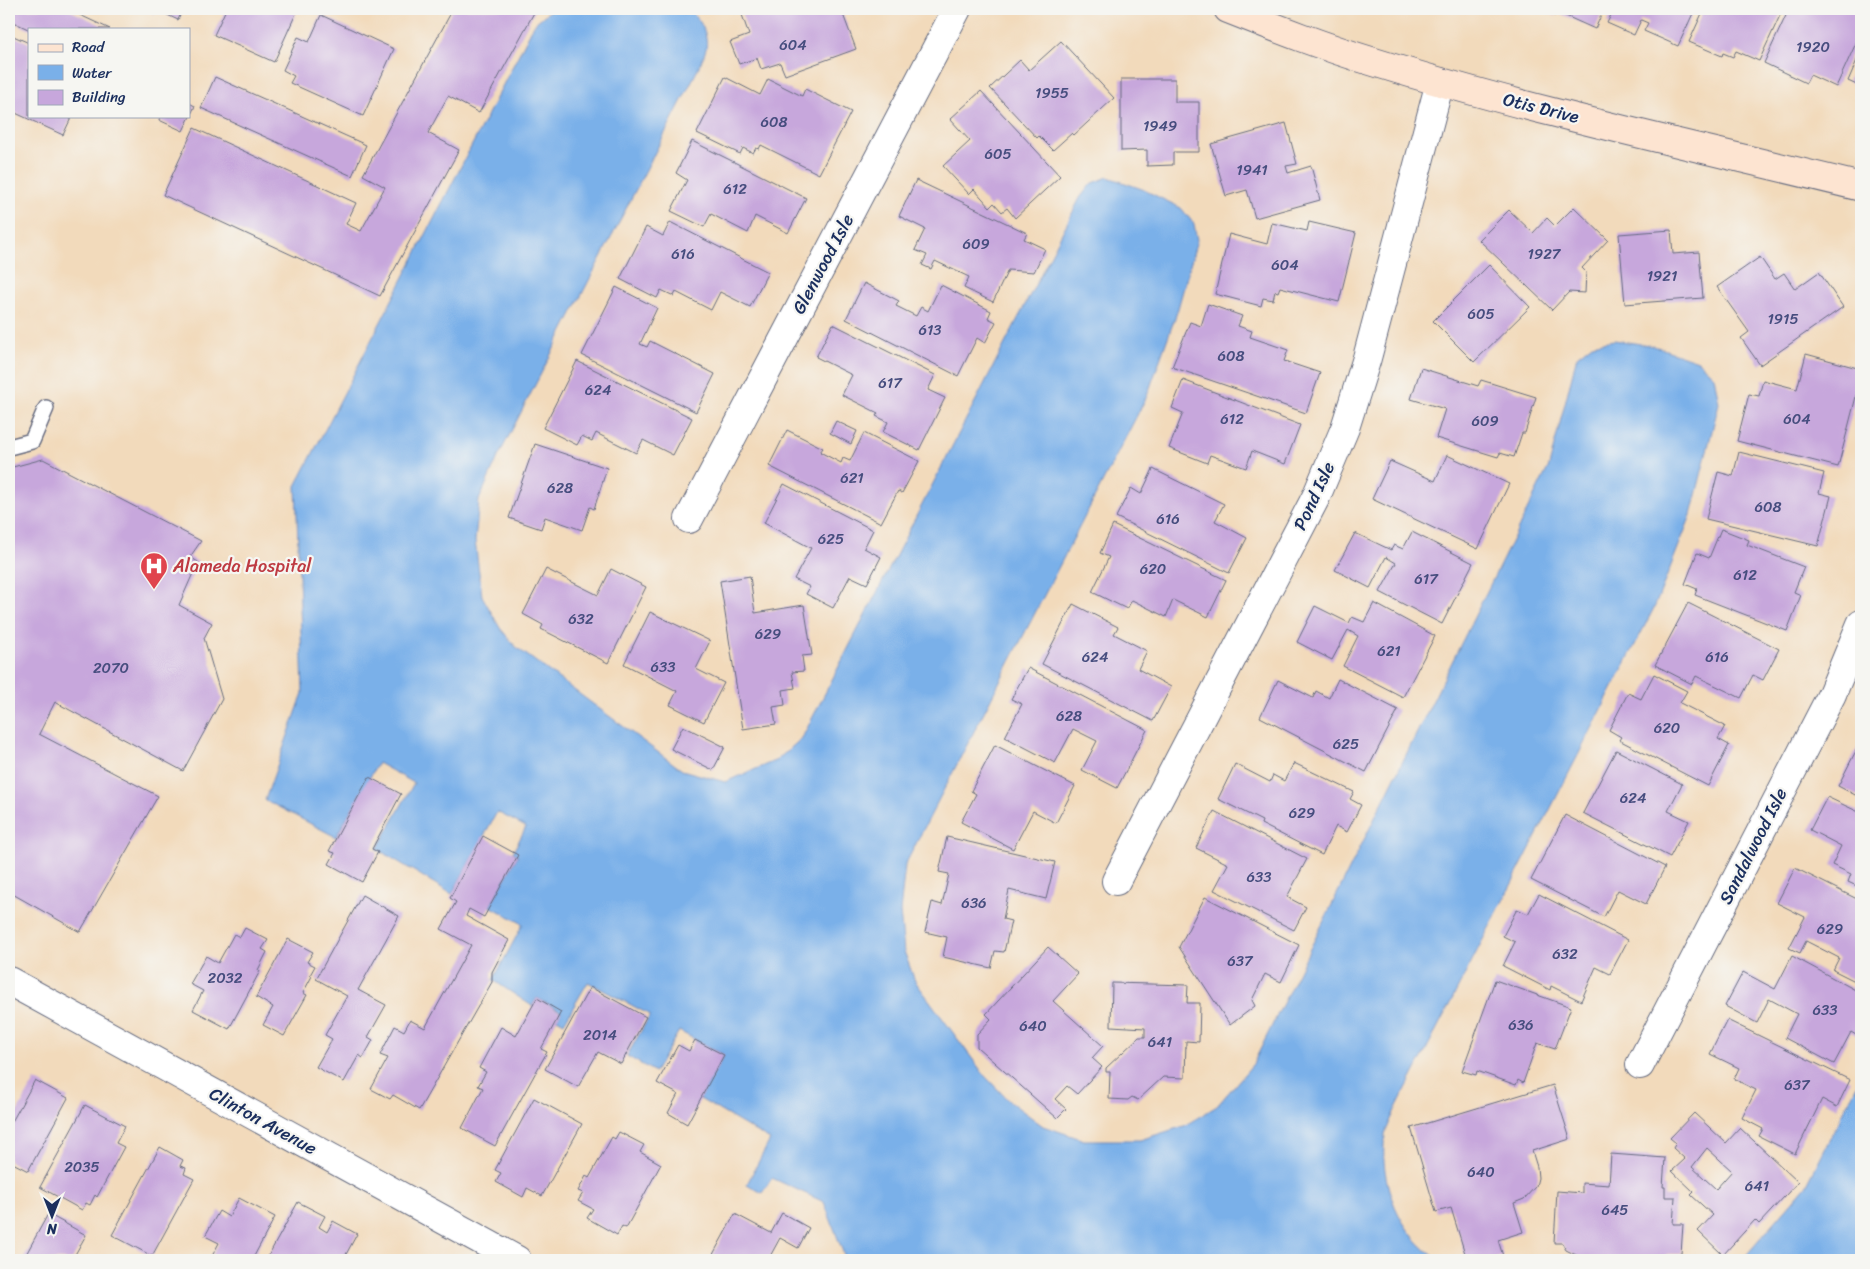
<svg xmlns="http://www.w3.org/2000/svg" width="1870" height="1269" font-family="Sriracha,sans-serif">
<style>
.water{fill:#7ab0e9;stroke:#4a70a4}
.building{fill:#c7a7dc;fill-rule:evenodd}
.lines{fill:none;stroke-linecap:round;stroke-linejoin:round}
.service-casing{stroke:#666b7f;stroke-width:18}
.minor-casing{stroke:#666b7f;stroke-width:30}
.secondary-casing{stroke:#666b7f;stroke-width:30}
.service{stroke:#fff;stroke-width:15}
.minor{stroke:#fff;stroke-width:28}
.secondary{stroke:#fde4d1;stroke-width:28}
.labels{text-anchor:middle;stroke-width:4.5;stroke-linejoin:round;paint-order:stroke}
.number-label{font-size:15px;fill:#464d7e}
.street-label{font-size:18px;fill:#1b2f5e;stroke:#f6f6f2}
.health-label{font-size:18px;fill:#be3a42;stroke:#f6f6f2;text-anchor:start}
</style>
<rect width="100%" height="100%" fill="#f6f6f2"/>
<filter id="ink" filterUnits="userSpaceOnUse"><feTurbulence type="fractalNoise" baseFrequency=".02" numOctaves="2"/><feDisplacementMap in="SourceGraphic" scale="10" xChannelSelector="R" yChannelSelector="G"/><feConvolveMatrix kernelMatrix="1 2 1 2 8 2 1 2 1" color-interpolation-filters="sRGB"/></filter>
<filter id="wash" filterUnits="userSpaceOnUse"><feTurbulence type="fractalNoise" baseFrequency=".0096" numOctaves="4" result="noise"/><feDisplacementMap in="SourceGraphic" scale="20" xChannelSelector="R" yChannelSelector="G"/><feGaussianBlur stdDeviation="1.12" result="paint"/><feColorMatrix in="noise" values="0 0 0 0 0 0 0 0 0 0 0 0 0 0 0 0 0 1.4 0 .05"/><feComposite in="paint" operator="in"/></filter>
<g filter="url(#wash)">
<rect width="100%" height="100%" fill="#f2dabb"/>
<path class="water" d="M552 9H686C699 15 709 34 706 49 704 56 700 64 697 71L498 457 479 500 475 541 482 596 500 628 516 647 682 770 725 782 777 760 802 738 1080 198 1091 184 1108 177 1142 189 1181 208 1194 224 1197 240 1177 312 1147 396 905 865 900 912 904 951 915 981 985 1076 1009 1101 1043 1126 1084 1140H1140L1184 1126 1217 1106 1253 1064 1549 466 1577 356 1592 344 1614 340 1654 346 1698 361 1714 376 1719 403 1691 515 1655 606 1395 1110C1392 1118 1387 1127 1385 1135 1378 1181 1400 1237 1440 1260H846L824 1202 772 1178 762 1193 747 1184 770 1140 700 1099 724 1055 679 1031 655 1072 627 1056 650 1015 588 982 564 1023 557 1019 561 1011 537 998 532 1006 493 980 523 924 490 906 518 855 513 852 526 827 497 812 452 894 377 849 414 783 378 763 336 837 265 800 303 693 296 486 535 23Z
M1861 1077V1260H1742L1806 1186Z"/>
<g id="blocks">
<path class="building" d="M9 9H67L110 29H28L9 20Z
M144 9H183L178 20 157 10 155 14Z
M226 9H298L274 62 214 35Z
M453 9H536L479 113 448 96 428 133 459 150 380 296 163 195 194 128 356 203 346 224 361 231 385 187 363 175Z
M740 9H830L831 12 841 9 856 49 785 75 780 63 761 69 757 58 739 64 730 42 749 35Z
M1538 9H1604L1595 29 1557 12 1555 16Z
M1614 9H1695L1678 46 1644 31 1648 23 1641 20 1634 35 1607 23Z
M1704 9H1783L1759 61 1736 51 1733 57 1723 53 1722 56 1689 42Z
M1789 9H1861V32L1836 87 1810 75 1806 83 1764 63Z
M321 15 394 49 363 116 290 83 294 76 283 70 298 37 309 42Z
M9 34 29 43V116H72L63 135 9 110Z
M1061 41 1114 98 1074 135 1072 133 1053 150 1039 136 1037 138 990 88 1020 60 1029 70Z
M1861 51V87L1848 81Z
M215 77 366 145 352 176 201 108Z
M725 77 760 95 768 79 802 96 805 89 851 112 819 174 761 145 759 149 756 148 753 153 743 148 740 154 697 133Z
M1121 79H1175V102H1199V152H1173V165L1147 166V150L1121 151Z
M981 91 1060 176 1015 218 1007 208 1002 212 994 203 990 207 974 189 969 194 943 166 970 141 950 119Z
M189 103 195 106 183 131 159 120 160 116H189Z
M1286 123 1297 164 1286 166 1288 173 1311 166 1320 200 1255 218 1247 190 1226 196 1211 144Z
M692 141 806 198 788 233 755 216 748 233 711 214 704 227 671 211 687 180 676 173Z
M916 180 1027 233 1024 239 1045 249 1034 272 1008 270 993 302 964 288 969 277 935 261 931 269 922 265 927 255 915 250 925 229 899 216Z
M1574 207 1608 240 1582 268 1586 272 1585 293 1569 292 1552 310 1479 240 1509 210 1533 233 1547 218 1555 226Z
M670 222 768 272 750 307 720 292 711 310 676 292 674 296 661 290 657 298 620 279 646 227 663 236Z
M1309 222 1356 233 1339 302 1280 287 1278 292 1275 291 1273 300 1263 298 1261 306 1215 294 1229 234 1267 244 1272 223 1307 231Z
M1671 230 1673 254 1699 252 1703 298 1625 304 1619 234Z
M1760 257 1775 279 1784 273 1795 289 1819 272 1843 307 1760 365 1741 338 1749 332 1717 287Z
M1489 265 1530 307 1474 362 1433 321Z
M864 283 899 301 896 306 916 316 921 307 928 311 941 285 991 311 988 318 996 322 985 343 977 338 958 376 846 319Z
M616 287 657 308 640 344 647 347 650 341 715 374 696 412 582 355Z
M1208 304 1242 316 1238 326 1252 331 1250 337 1288 350 1284 361 1320 373 1306 413 1172 367 1190 322 1201 326Z
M833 324 935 375 928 390 945 398 919 450 883 432 888 422 876 416 878 413 842 395 852 375 816 357Z
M1806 354 1861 369V377L1838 467 1737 441 1749 394 1759 396 1763 380 1797 389Z
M577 361 692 418 673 455 643 440 636 453 596 433 592 441 582 436 577 445 543 428Z
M1421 368 1478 386 1481 380 1536 397 1525 433H1522L1514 457 1500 453 1498 457 1436 438 1445 409 1411 399Z
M1183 380 1300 425 1285 464 1252 451 1246 468 1210 455 1207 463 1169 448 1183 413 1172 408Z
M836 421 857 431 851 444 830 433Z
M787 430 823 448 820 452 841 463 843 458 850 461 864 433 919 461 902 493 898 491 881 523 769 466Z
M535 444 607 468 594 509 590 507 582 530 545 517 541 529 509 518Z
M1739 452 1824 473 1819 493 1831 496 1818 546 1706 519 1718 472 1733 476Z
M1447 455 1509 484 1478 549 1372 499 1390 461 1435 481Z
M43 459 201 541 190 557 198 562 179 605 212 623 204 638 222 699 183 771 55 702 39 734 158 796 80 932 9 892V468Z
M1153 469 1224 504 1215 521 1247 538 1229 573 1116 517 1131 488 1141 494Z
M784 484 873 530 864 548 881 557 867 584 850 576 833 608 806 594 810 587 794 579 811 548 764 523Z
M1113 525 1226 580 1208 617 1173 600 1166 617 1132 600 1127 609 1092 592 1109 557 1100 553Z
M1721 529 1749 540 1747 545 1804 567 1794 592 1801 595 1787 631 1695 595 1697 589 1685 584 1697 553 1709 558Z
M1412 532 1473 563 1442 624 1380 592 1396 563 1386 557 1370 588 1335 570 1355 533 1391 550 1394 545 1403 549Z
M546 569 598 595 611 569 646 587 608 663 541 629 543 625 523 614Z
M750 576 755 613 804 605 812 655 802 656 804 671 792 672 795 688 783 690 785 705 773 707 776 724 743 729 720 581Z
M1374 603 1435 636 1403 697 1343 666 1358 636 1348 630 1332 660 1297 642 1315 606 1349 623 1352 617 1364 622Z
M1688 603 1779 649 1763 680 1753 675 1741 698 1696 676 1692 684 1655 665Z
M1073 604 1118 627 1114 634 1147 651 1138 669 1171 687 1153 721 1042 664Z
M650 612 710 641 696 669 724 683 704 722 670 705 677 691 624 664Z
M1028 668 1147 730 1117 788 1082 770 1097 741 1073 729 1055 763 1005 737 1022 704 1011 699Z
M1654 674 1687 691 1680 703 1725 726 1718 739 1729 745 1708 786 1619 740 1621 737 1609 730 1628 693 1641 699Z
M1338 679 1398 710 1366 772 1260 717 1278 680 1313 698 1316 691 1329 698Z
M683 726 725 747 713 770 671 749Z
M1861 741V798L1838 786Z
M995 745 1075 786 1056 823 1033 811 1013 849 961 822 976 794 971 791Z
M1616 750 1682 784 1668 811 1689 821 1670 857 1583 813Z
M1294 763 1354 792 1350 799 1361 805 1347 832 1336 826 1322 855 1261 824 1262 821 1218 799 1235 764 1270 782 1273 775 1284 781Z
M369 777 401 794 372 849 378 852 362 882 329 864 335 853 329 851Z
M1827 797 1861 813V888L1848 882 1851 874 1832 865 1841 846 1810 830Z
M1214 811 1307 859 1287 897 1306 907 1294 930 1214 890 1228 864 1196 848Z
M1565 815 1665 867 1646 904 1618 890 1604 917 1531 880Z
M483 836 518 855 484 917 469 909 466 916 509 940 492 972V982L419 1110 393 1095 390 1099 371 1089 388 1058 380 1055 395 1026 404 1031 410 1020 425 1028 471 945 441 929 456 902 450 898Z
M947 837 1055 862 1046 899 1009 890 1003 919 1011 921 1004 952 995 951 991 968 943 957 947 937 925 932 932 902 942 905 949 874 939 872Z
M1795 868 1861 901V984L1833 970 1839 958 1806 941 1800 953 1789 948 1805 917 1777 903Z
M1539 894 1628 940 1610 974 1596 967 1581 1001 1551 986 1550 990 1503 966 1515 942 1503 936 1517 909 1528 914Z
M362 895 399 916 358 990 386 1005 368 1037 373 1040 363 1058 359 1055 344 1082 316 1067 332 1039 325 1035 347 996 316 979Z
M1205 897 1299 945 1281 982 1265 974 1252 1000 1255 1006 1230 1025 1179 947Z
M245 928 268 940 262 949 267 952 258 970 260 971 229 1029 193 1010 203 991 190 984 206 956 218 963 234 934 240 937Z
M288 939 313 952 307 962 315 966 310 975 312 976 303 993 307 995 284 1036 263 1025 273 1007 256 997Z
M1048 947 1078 974 1053 1001 1103 1046 1092 1058 1102 1067 1077 1094 1067 1086 1055 1099 1066 1109 1057 1118 977 1047V1034L991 1019 986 1014Z
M1792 956 1861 993V1038L1851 1032 1834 1064 1785 1038 1797 1014 1769 999 1757 1023 1725 1006 1743 972 1775 989Z
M1495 980 1571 1007 1555 1049 1537 1043 1523 1083 1518 1080 1516 1085 1477 1071 1476 1075 1462 1071Z
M1112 983 1188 985 1187 1003H1200L1199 1042 1186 1041 1185 1078 1163 1077 1138 1100 1132 1097 1128 1100 1109 1099 1110 1072H1106V1068L1139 1037H1145V1028L1111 1026Z
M590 987 646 1017 621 1064 598 1052 578 1087 545 1069Z
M537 998 561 1012 541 1049 547 1052 495 1146 462 1128 483 1088 478 1086 486 1072 479 1068 501 1027 516 1036Z
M1727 1020 1850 1080 1837 1107 1822 1099 1795 1154 1759 1136 1763 1129 1742 1118 1756 1090 1734 1079 1739 1068 1710 1054Z
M695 1040 724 1055 687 1124 668 1113 678 1094 657 1083 678 1045 689 1051Z
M35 1080 68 1098 28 1171 9 1161V1127Z
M1553 1085 1570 1139 1532 1151 1537 1167 1538 1178 1536 1186 1524 1199 1514 1203 1523 1232 1498 1240 1503 1256 1487 1260H1467L1451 1208 1436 1212 1411 1128Z
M534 1098 582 1124 542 1196 527 1188 523 1197 496 1182 501 1173 495 1170Z
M85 1105 125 1126 116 1143 124 1147 97 1197 95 1195 90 1205 86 1203 82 1210 40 1187Z
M1694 1113 1726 1143 1740 1128 1798 1182 1759 1224 1755 1220 1723 1255 1698 1231 1713 1215 1691 1195 1694 1192 1672 1171 1685 1159 1673 1148 1676 1143 1670 1138ZM1707 1148 1732 1171 1716 1189 1692 1167Z
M619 1132 644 1145 640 1152 661 1164 626 1228 622 1226 617 1235 587 1218 593 1209 578 1201 583 1193 578 1191 586 1176 589 1178 612 1137 615 1139Z
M160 1147 183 1160 180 1166 186 1168 184 1174 194 1179 152 1256 112 1235Z
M1611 1154 1665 1158 1663 1187H1665V1197H1675L1673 1224H1683L1681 1254H1671L1658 1260H1593L1584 1259 1566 1250 1562 1243H1554L1557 1191 1582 1193V1183L1609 1185Z
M239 1198 275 1217 252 1260H215L211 1258 219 1243 205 1236 219 1211 229 1217Z
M298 1202 325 1216 319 1227 327 1232 333 1221 357 1234 343 1260H266Z
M782 1213 809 1228 798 1248 780 1238 768 1260H710L735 1214 771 1233Z
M48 1214 86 1235 72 1260H23Z"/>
</g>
</g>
<g filter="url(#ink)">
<use href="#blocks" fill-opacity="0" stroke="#666b7f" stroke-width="1"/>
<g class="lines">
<g class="service-casing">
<path id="service" d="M9 447 32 441 46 408"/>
</g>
<g class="minor-casing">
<path id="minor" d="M689 519 957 9
M1116 881 1316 497 1345 428 1367 358 1440 82
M9 981 517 1260
M1640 1065 1832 694 1861 624"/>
</g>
<g class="secondary-casing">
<path id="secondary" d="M1228 9C1276 28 1324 47 1374 62 1534 112 1699 147 1861 187"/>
</g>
<use href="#service" class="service"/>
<use href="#minor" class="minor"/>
<use href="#secondary" class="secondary"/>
</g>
</g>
<defs>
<g id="hospital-pin" transform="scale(1.4375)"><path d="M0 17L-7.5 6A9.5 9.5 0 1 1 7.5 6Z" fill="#e0444e" stroke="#f6f6f2"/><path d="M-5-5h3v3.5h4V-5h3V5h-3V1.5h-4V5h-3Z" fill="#fff"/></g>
</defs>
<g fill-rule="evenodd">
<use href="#hospital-pin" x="154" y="566"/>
</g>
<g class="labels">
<g class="number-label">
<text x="793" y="50">604</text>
<text x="1813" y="52">1920</text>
<text x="1052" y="98">1955</text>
<text x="774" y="127">608</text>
<text x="1160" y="131">1949</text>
<text x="998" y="159">605</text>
<text x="1252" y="175">1941</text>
<text x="735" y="194">612</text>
<text x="976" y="249">609</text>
<text x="683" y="259">616</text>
<text x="1544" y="259">1927</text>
<text x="1285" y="270">604</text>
<text x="1662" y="281">1921</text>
<text x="1481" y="319">605</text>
<text x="1783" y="324">1915</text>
<text x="930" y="335">613</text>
<text x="1231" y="361">608</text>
<text x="890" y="388">617</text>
<text x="598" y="395">624</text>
<text x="1232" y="424">612</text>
<text x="1797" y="424">604</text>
<text x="1485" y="426">609</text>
<text x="852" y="483">621</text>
<text x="560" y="493">628</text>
<text x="1768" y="512">608</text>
<text x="1168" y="524">616</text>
<text x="831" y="544">625</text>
<text x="1153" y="574">620</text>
<text x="1745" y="580">612</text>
<text x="1426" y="584">617</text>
<text x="581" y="624">632</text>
<text x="768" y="639">629</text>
<text x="1389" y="656">621</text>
<text x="1095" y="662">624</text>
<text x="1717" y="662">616</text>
<text x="663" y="672">633</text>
<text x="111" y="673">2070</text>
<text x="1069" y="721">628</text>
<text x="1667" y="733">620</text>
<text x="1346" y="749">625</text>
<text x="1633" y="803">624</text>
<text x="1302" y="818">629</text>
<text x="1259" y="882">633</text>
<text x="974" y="908">636</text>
<text x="1830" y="934">629</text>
<text x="1565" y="959">632</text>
<text x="1240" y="966">637</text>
<text x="225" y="983">2032</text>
<text x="1825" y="1015">633</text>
<text x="1521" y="1030">636</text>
<text x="1033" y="1031">640</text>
<text x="600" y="1040">2014</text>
<text x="1160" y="1047">641</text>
<text x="1797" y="1090">637</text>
<text x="82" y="1172">2035</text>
<text x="1481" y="1177">640</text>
<text x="1757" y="1191">641</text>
<text x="1615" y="1215">645</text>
</g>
<g class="street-label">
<text transform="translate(1541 108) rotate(14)" y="6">Otis Drive</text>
<text transform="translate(823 264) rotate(-62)" y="6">Glenwood Isle</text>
<text transform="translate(1314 496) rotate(-65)" y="6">Pond Isle</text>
<text transform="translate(1753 846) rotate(-63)" y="6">Sandalwood Isle</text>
<text transform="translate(263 1121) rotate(29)" y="6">Clinton Avenue</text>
</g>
<g class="health-label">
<text x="173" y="572">Alameda Hospital</text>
</g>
</g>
<rect width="1870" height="1269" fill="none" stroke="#f6f6f2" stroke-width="30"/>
<rect x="28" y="28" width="162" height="90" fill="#f6f6f2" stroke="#9ea6b7"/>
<rect x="38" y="44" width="25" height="8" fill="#fde4d1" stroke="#9ea6b7"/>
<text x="72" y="52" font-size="15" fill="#1b2f5e">Road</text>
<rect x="38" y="65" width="25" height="15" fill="#7ab0e9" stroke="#9ea6b7"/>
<text x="72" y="78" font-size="15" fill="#1b2f5e">Water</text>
<rect x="38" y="90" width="25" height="15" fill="#c7a7dc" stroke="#9ea6b7"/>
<text x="72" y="102" font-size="15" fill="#1b2f5e">Building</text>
<g transform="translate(52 1216) rotate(180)" stroke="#f6f6f2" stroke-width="4" paint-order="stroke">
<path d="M0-4L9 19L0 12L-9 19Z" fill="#1b2f5e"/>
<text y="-8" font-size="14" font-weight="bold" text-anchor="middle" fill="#1b2f5e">N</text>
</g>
</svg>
